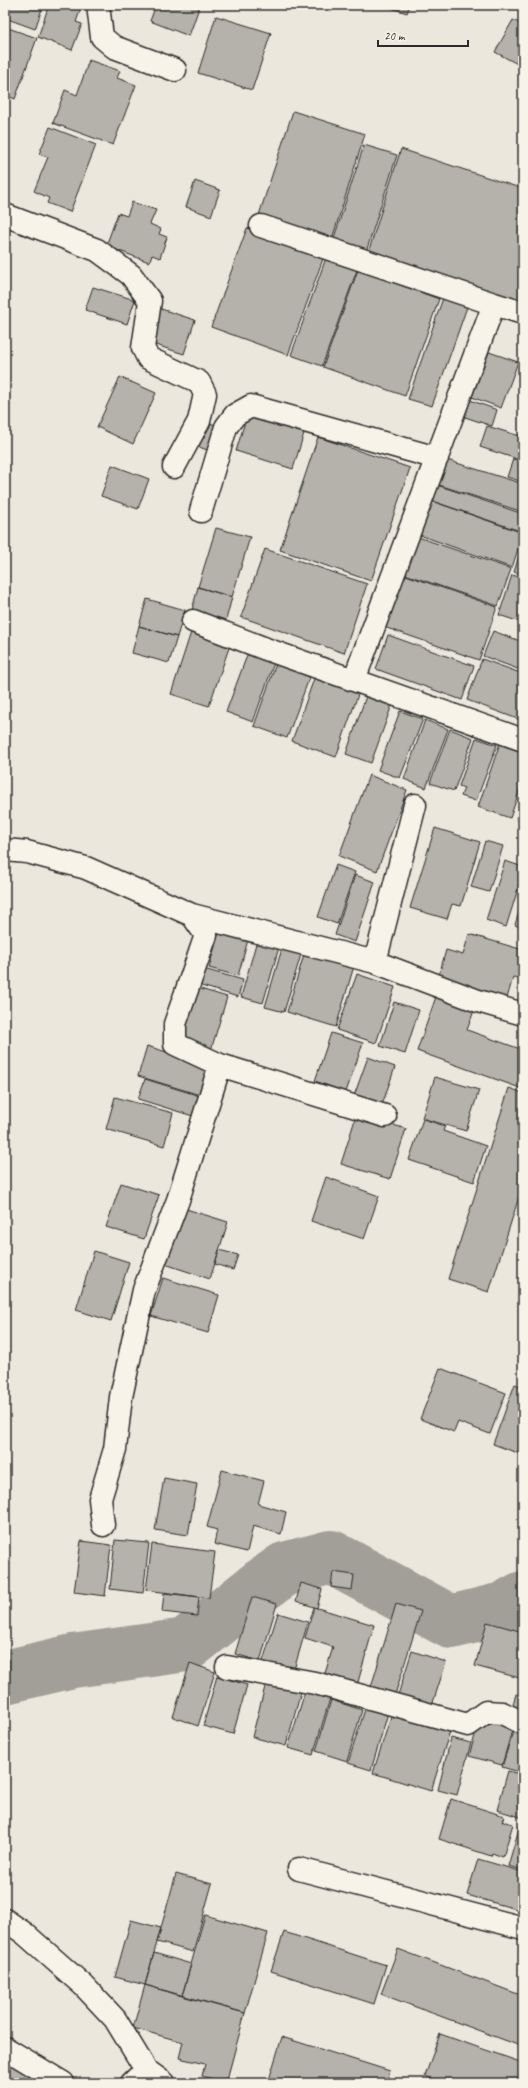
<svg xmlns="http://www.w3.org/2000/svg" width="528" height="2088" font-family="Caveat,sans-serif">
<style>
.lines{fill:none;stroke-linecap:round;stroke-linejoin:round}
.river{stroke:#a29f98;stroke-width:54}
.building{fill:#b5b2ab;stroke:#2b2b2b}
.minor-casing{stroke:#2b2b2b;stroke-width:25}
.minor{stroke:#f7f3e8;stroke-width:22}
</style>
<rect width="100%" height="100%" fill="#ebe7dd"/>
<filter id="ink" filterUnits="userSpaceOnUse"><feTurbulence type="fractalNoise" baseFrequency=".025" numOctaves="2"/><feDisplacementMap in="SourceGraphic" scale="8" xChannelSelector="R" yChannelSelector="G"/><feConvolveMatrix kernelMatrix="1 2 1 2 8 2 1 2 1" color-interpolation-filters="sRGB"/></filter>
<g filter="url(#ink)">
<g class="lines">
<path class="river" d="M5 1677 73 1661 186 1645 262 1585 285 1569 331 1557 451 1622 503 1609 523 1598"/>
</g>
<path class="building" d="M5 5 43 6 35 29 5 18Z
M49 5H82L76 22 82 24 72 50 38 37Z
M156 5H200L189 36 150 21Z
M382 5H410L407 13Z
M216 16 271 33 252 90 198 73Z
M513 20 523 25V67L495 52Z
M5 27 37 38 15 99 5 95Z
M89 60 120 71 117 78 136 85 113 145 53 123 65 90 77 95Z
M293 111 365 134 332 239 259 215Z
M50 127 96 145 70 212 47 203 49 198 34 191 48 157 39 154Z
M364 145 397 155 366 252 333 241Z
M401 149 523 189V302L368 253Z
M195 181 220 190 211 216 186 207Z
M132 202 156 210 150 224 161 229 159 234 167 237 160 258 152 255 149 262 106 246 118 213 127 216Z
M247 228 324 256 288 355 211 327Z
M326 258 357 270 322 366 291 355Z
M358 270 439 299 405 396 323 367Z
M93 287 135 300 127 324 85 310Z
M443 298 467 307 432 406 408 399Z
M158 308 195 320 184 354 146 342Z
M489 352 518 362 501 408 472 397Z
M120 377 156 393 133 444 97 427Z
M470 400 497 410 492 426 465 417Z
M248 412 305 430 293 469 236 451Z
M207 422 218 426 210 451 199 447Z
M487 426 523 437V461L480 447Z
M318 437 410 468 371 581 280 550Z
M444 459 523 484V512L436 484Z
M513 459 523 462V482L507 477Z
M112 465 149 479 138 509 101 496Z
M434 484 523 514V532L429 500Z
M429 500 523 533 512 568 417 534Z
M216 528 250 537 232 597 198 587Z
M415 536 511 569 498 606 402 573Z
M523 543V575L514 572Z
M265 549 367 584 344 653 241 617Z
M403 574 497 607 479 660 384 627Z
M512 575 523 578V623L499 615Z
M198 587 232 597 226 620 192 610Z
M147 599 185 610 177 637 139 626Z
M139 626 177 637 169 663 132 653Z
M193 626 232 639 209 706 171 694Z
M493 631 523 642V671L483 656Z
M388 635 474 666 462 700 376 669Z
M249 650 275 660 253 722 226 712Z
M482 659 523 674V721L467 700Z
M277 661 311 673 287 738 254 726Z
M316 673 360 689 336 757 292 741Z
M367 693 393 702 371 763 346 754Z
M400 711 423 719 400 778 378 770Z
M425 720 448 729 426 788 404 779Z
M450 729 473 738 454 791 430 783Z
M476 738 497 745 476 801 461 796 464 788 459 786Z
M501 740 523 748V780L510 818 478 807Z
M369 775 407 790 377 871 339 856Z
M523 803V822L517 820Z
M435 828 480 842 461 906 452 904 447 919 410 908Z
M485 841 503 846 489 892 471 887Z
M505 861 523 867V873L506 927 486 920Z
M336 865 355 872 337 924 318 917Z
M355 875 375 882 355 942 335 935Z
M523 898V928L515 925Z
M220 928 249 936 238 976 209 968Z
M469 934 523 950 521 979 513 977 506 1002 437 982 446 950 463 955Z
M257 940 279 947 263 1003 241 997Z
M283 945 302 951 284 1012 265 1007Z
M305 951 354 966 336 1027 287 1012Z
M200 968 243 980 238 997 195 984Z
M357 974 395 987 376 1043 337 1030Z
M194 987 227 997 211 1050 178 1040Z
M438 991 476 1005 467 1030 523 1050V1078L520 1088 417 1051Z
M394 1002 419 1010 405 1054 380 1046Z
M331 1033 363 1043 346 1092 315 1081Z
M147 1046 209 1065 200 1095 138 1076Z
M368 1057 395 1067 382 1105 354 1096Z
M435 1077 479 1090 466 1131 422 1118Z
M145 1079 203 1097 196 1117 138 1099Z
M509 1088 523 1093V1184L489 1292 448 1279Z
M115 1097 173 1113 164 1146 106 1129Z
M357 1113 406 1129 390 1179 341 1164Z
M423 1119 445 1126 443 1131 486 1146 474 1182 409 1160Z
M326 1177 379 1196 364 1239 311 1221Z
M121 1183 159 1195 144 1239 106 1227Z
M183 1208 228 1222 210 1279 165 1264Z
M219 1250 238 1255 233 1270 215 1264Z
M94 1251 129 1262 111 1321 76 1310Z
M163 1278 219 1295 208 1333 151 1316Z
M440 1368 506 1393 490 1434 458 1422 454 1432 420 1419Z
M515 1384 523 1387V1455L493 1444Z
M222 1470 264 1481 258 1504 286 1512 281 1534 253 1526 247 1552 214 1544 217 1530 207 1527Z
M164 1478 197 1484 188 1535 155 1530Z
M115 1540 149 1543 143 1593 110 1589Z
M81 1541 111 1545 105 1596 74 1592Z
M152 1544 215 1552 209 1598 146 1590Z
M333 1572 354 1575 352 1590 331 1587Z
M301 1583 322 1589 317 1608 296 1601Z
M164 1593 199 1597 197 1616 162 1612Z
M252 1597 277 1604 260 1661 235 1654Z
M396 1604 421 1611 393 1701 369 1694Z
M314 1607 374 1625 356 1689 323 1680 333 1647 305 1638Z
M278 1613 308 1622 293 1673 262 1664Z
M487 1622 523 1632V1679L475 1666Z
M412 1651 446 1662 430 1712 396 1701Z
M190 1663 215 1672 198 1726 173 1717Z
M217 1676 247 1685 233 1734 203 1726Z
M267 1679 302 1688 286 1746 252 1737Z
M306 1688 331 1695 313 1755 288 1748Z
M516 1694 523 1697V1718L510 1714Z
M331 1700 362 1710 347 1761 316 1751Z
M366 1706 388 1713 371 1770 348 1763Z
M392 1713 450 1731 431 1791 373 1773Z
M480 1718 513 1727 502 1765 469 1756Z
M514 1728 523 1730V1773L502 1767Z
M451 1738 471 1743 457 1795 438 1790Z
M508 1771 523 1775V1818L497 1810Z
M451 1799 504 1816 502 1821 513 1824 503 1857 492 1853 491 1856 439 1839Z
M520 1825 523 1826V1870L508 1866Z
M478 1859 523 1872V1911L467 1895Z
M176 1874 212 1884 193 1952 157 1942Z
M205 1915 268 1933 245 2013 182 1996Z
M131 1920 161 1928 145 1985 115 1977Z
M284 1932 386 1965 374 2004 271 1971Z
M398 1949 523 1996V2047L381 1994Z
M154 1953 191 1964 182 1996 145 1985Z
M145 1985 245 2013 226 2083 202 2076 205 2064 179 2058 183 2042 133 2028Z
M440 2034 523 2063V2070L519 2083H446L425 2076Z
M282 2037 390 2071 386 2083H268Z
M5 2059 33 2071 27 2083H5Z"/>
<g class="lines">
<g class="minor-casing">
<path id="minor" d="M98 5 102 37 114 47 175 70
M5 215 97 250 131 275 150 301 143 348 148 358 199 382 205 394 199 421 174 467
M261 226 494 304 354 680
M494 304 523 313
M201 511 226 427 235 415 251 406 437 458
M193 621 266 649 523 740
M5 850 27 852 86 868 192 915 375 962 478 1001 523 1014
M375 962 415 805
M220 1065 385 1116
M103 1525 100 1499 115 1449 121 1397 144 1290 178 1200 220 1065 175 1044V1024L206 935 192 915
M227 1667 315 1683 468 1725 486 1712 502 1713 523 1723
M299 1869 523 1928
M5 1920 24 1933 84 1986 115 2019 146 2070
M5 2048 63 2083
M132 2083 146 2070 164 2083"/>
</g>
<use href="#minor" class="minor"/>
</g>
</g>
<rect width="528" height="2088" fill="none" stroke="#f7f3e8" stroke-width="20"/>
<rect x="10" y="10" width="508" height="2068" fill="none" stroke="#2b2b2b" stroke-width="1.5" filter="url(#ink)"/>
<path d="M378 40v6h90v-6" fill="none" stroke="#2b2b2b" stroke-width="2"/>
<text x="384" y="40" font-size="12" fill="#2b2b2b" stroke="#f7f3e8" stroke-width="3" paint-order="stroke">20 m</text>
</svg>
